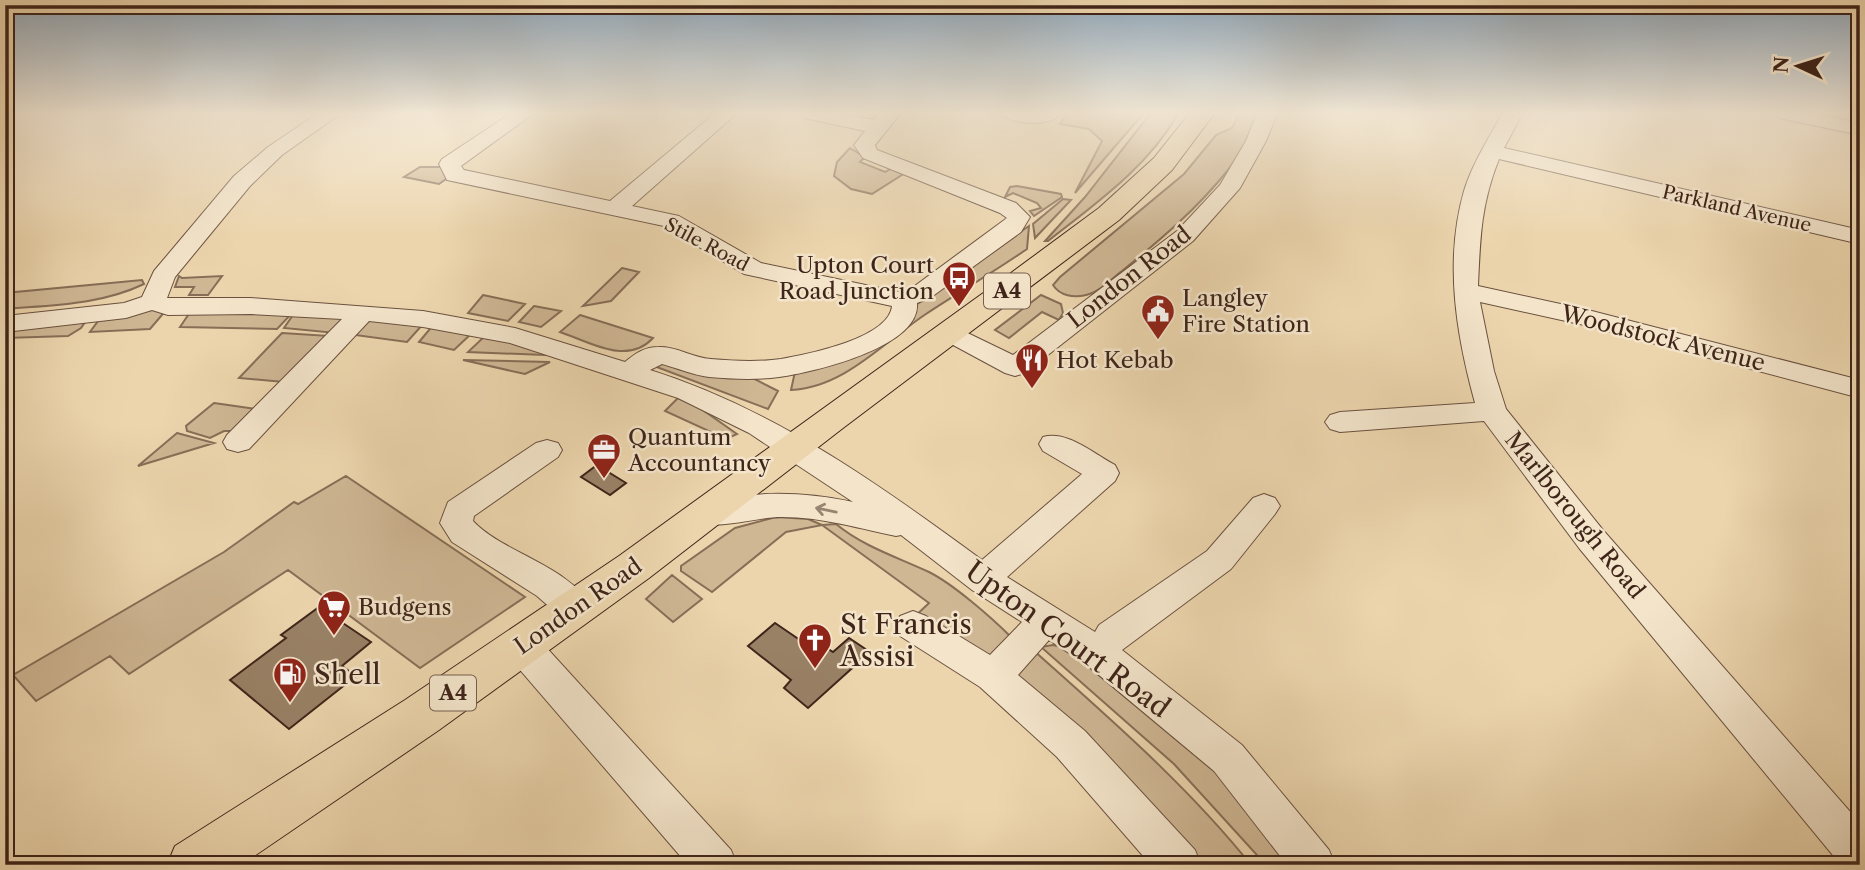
<svg xmlns="http://www.w3.org/2000/svg" width="1865" height="870" font-family="'Libre Caslon Text',serif">
<style>
.green{fill:#cfb794;stroke:#876e57;stroke-width:2}
.building{fill:#998166;stroke:#3f251a;stroke-width:2}
.lines{fill:none;stroke-linecap:round;stroke-linejoin:round}
.minor-casing{stroke:#6a513f;stroke-width:2}
.major-casing{stroke:#3f251a;stroke-width:2}
.minor{fill:#f3e4ca;fill-rule:evenodd}
.major{fill:#ecd5ad;fill-rule:evenodd}
.oneway{stroke:#998472}
.labels{text-anchor:middle;stroke-width:5;stroke-linejoin:round;paint-order:stroke}
.far-street-label{font-size:19px;fill:#3f251a;stroke:#f3e4ca}
.shield{fill:#f3e4ca;stroke:#755e4f;stroke-width:2}
.shield-label{font-size:21px;font-weight:bold;fill:#3f251a}
.poi-label{font-size:23px;fill:#3f251a;stroke:#f3e4ca;text-anchor:start}
.street-label{font-size:23px;fill:#3f251a;stroke:#f3e4ca}
.near-poi-label{font-size:28px;fill:#3f251a;stroke:#f3e4ca;text-anchor:start}
.near-street-label{font-size:28px;fill:#3f251a;stroke:#f3e4ca}
</style>
<rect width="100%" height="100%" fill="#ecd5ad"/>
<filter id="stains"><feTurbulence type="fractalNoise" baseFrequency=".00286" numOctaves="4"/><feColorMatrix values="0 0 0 0 .2 0 0 0 0 .09 0 0 0 0 .02 0 0 0 .5 -.17"/></filter>
<radialGradient id="worn" r=".72"><stop offset=".6" stop-color="#630" stop-opacity="0"/><stop offset="1" stop-color="#630" stop-opacity=".3"/></radialGradient>
<path class="green" d="M1066 114H1143L1075 193 1102 141 1089 129 1060 124Z
M1150 114H1178C1148 167 1095 204 1048 241H1045L1085 197Z
M1239 114H1261C1251 133 1242 153 1228 170 1197 209 1160 240 1122 271 1111 279 1100 292 1086 295 1074 298 1060 296 1053 285L1060 277 1184 174 1216 135 1232 128Z
M850 148 865 157 860 162 885 172 892 168 905 173 872 194 851 189 834 176 837 162Z
M420 167H442L453 174 439 184 404 177Z
M1017 186 1061 194 1062 197 1034 216 1030 211 1041 208 1037 203 1013 193 1005 197 1010 187Z
M1063 199 1071 200 1035 238 1033 224Z
M1029 226 1027 249C994 272 959 292 926 314 885 341 844 388 791 390L796 367 828 359 970 271 975 263Z
M622 268 639 272 611 301 583 306Z
M179 276 182 278 222 276 208 295H189L194 287H175Z
M142 280 144 284C100 305 53 305 5 309V293Z
M483 295 525 304 508 321 468 313Z
M1041 295 1061 304 1063 313 1059 320 1042 312 1009 338 995 330Z
M534 306 561 311 541 327 519 322Z
M193 308 295 310 277 329 180 327Z
M167 309 150 329 90 332 104 313Z
M90 315 81 328 68 336 5 338V331Z
M293 315 346 318 336 333 284 328Z
M580 315 653 338C627 366 590 342 560 332Z
M373 319 424 323 407 342 355 335 357 327Z
M434 324 473 332 454 350 419 342Z
M282 333 330 336 284 382 239 378Z
M488 333 548 349 545 355 468 352Z
M652 358 737 370 778 391 768 409 654 366Z
M463 360 550 362 525 374Z
M678 398 697 406 737 434 726 439 665 411Z
M214 403 263 410 234 431H224L210 438 187 431 186 426Z
M177 433 214 443 138 466Z
M346 476 525 597 420 668 288 570 129 674 110 656 36 701 13 675 224 552 294 502 298 504Z
M776 517 808 519 822 525 836 524C864 547 897 557 929 572 953 584 991 617 1011 637L988 660 912 619 929 603 822 525 786 532 712 592 681 571V566L735 528Z
M672 575 702 599 673 622 646 599Z
M1053 645 1066 648 1226 781 1293 865H1266L1174 764 1041 647Z
M1032 649C1109 718 1186 784 1251 865H1183L1012 671Z"/>
<path class="building" d="M597 465 626 483 610 495 581 477Z
M319 607 371 642 342 666 356 676 289 729 230 680 286 638 281 635Z
M775 623 819 653 825 647 833 652 849 638 870 652 808 708 784 688 791 680 748 646Z"/>
<g class="lines">
<g class="minor-casing">
<path id="minor" d="M317 114H340L282 155 250 186 175 277 167 298H251L423 311 515 328 625 362C636 353 644 347 659 347 676 346 693 358 711 359 733 361 760 362 781 359 809 354 889 338 892 306L744 274 664 226 447 180 439 164 442 159 510 114H533L461 166 464 170 610 201 714 114H736L632 206 679 216 761 263 899 292 912 288 1007 218 1000 213 863 158 854 145 865 131 804 118 801 114H842L874 120 879 114H900L875 145 877 150 1016 203 1030 217 1021 232 930 298 917 303C921 347 814 372 779 377 758 380 731 379 709 377 693 375 677 368 662 364L650 370C772 408 880 485 982 560L1082 474 1043 451 1039 444 1043 437C1067 430 1094 454 1115 465L1119 473 1115 481 1007 577 1095 632 1099 625 1207 551 1253 498 1264 494 1275 498 1280 506 1275 514 1231 569 1122 650 1242 745 1329 850 1335 865H1287L1214 771 1087 665 1049 640 1018 675 1085 731 1195 850 1201 865H1151L1057 757 980 687 900 636 895 626 900 616 913 611 926 616 990 655 1022 622 972 590 901 535 896 536C858 528 821 517 782 517 755 517 719 530 695 522L690 514 695 506C747 490 801 491 853 502L749 433 678 398 510 343 423 327 369 321 249 449 238 452 227 449 223 442 227 435 342 319 251 314 168 315 152 310 126 318 5 332V316L124 303 142 297 154 271 234 176 268 147Z
M1003 114H1061C1051 126 1013 126 1003 114Z
M1257 114H1277L1266 141 1240 188 1193 241 1025 373 1015 376 1005 373 942 339 938 333 942 327 951 325 1013 355 1177 231 1220 185 1246 141Z
M1502 114H1522L1504 148 1860 230V244L1499 159C1481 203 1480 239 1478 286L1588 310 1860 380V398L1584 325 1480 302 1494 371 1506 409 1603 530 1860 823V865H1841L1579 548 1484 421 1340 432 1330 429 1325 422 1330 415 1340 412 1475 403C1456 334 1444 261 1464 191 1472 164 1489 138 1502 114Z
M1776 114H1815L1860 123V135L1779 118Z
M547 440 558 443 562 450 558 457 474 516 473 521C503 553 570 566 592 608L586 618 574 622 562 618 537 596 452 542 440 523 448 502 536 443Z
M521 630 534 634 731 850 737 865H688L508 656 503 645 508 634Z"/>
</g>
<g class="major-casing">
<path id="major" d="M1189 114H1214L1172 170 1119 220 843 428 649 578 439 730 241 865H167L175 846 405 700 619 556 1011 273 1099 208 1154 158Z"/>
</g>
<use href="#minor" class="minor"/>
<use href="#major" class="major"/>
</g>
<defs><path id="oneway-shaft" d="M-6 0H5M1.5-3L5.5 0L1.5 3" fill="none" stroke-width="1.6" stroke-linecap="round" stroke-linejoin="round" transform="scale(1.75)"/></defs>
<use class="oneway" href="#oneway-shaft" transform="translate(826 510) rotate(-168)"/>
<linearGradient id="sky" x2="0" y2="1"><stop stop-color="#92a9bc"/><stop offset="0.48" stop-color="#f6ecda"/><stop offset="1" stop-color="#f6ecda" stop-opacity="0"/></linearGradient>
<rect width="1865" height="236" fill="url(#sky)"/>
<defs>
<g id="bus-pin" transform="scale(1.75)"><path d="M0 17L-7.5 6A9.5 9.5 0 1 1 7.5 6Z" fill="#8f2418" stroke="#f3e4ca"/><path d="M-5-6H5V4H4V6H2V4H-2V6H-4V4H-5ZM-3.5-4V0h7V-4ZM-3.5 1.2v1.5H-2V1.2ZM2 1.2v1.5H3.5V1.2Z" fill="#fff"/></g>
<g id="civic-pin" transform="scale(1.75)"><path d="M0 17L-7.5 6A9.5 9.5 0 1 1 7.5 6Z" fill="#8f2418" stroke="#f3e4ca"/><path d="M-.6-6.5H3V-4.5H.6V-3L4-1V1h2V6H-6V1h2V-1L-.6-3ZM-1.2 2.5V6h2.4V2.5Z" fill="#fff"/></g>
<g id="restaurant-pin" transform="scale(1.75)"><path d="M0 17L-7.5 6A9.5 9.5 0 1 1 7.5 6Z" fill="#8f2418" stroke="#f3e4ca"/><path d="M-5-6h1v4h1v-4h1v4h1v-4h1v5L-1.5 .5V6h-2V.5L-5-1ZM5-6V6H3V1.5H1.5Q1.5-4 5-6Z" fill="#fff"/></g>
<g id="office-pin" transform="scale(1.75)"><path d="M0 17L-7.5 6A9.5 9.5 0 1 1 7.5 6Z" fill="#8f2418" stroke="#f3e4ca"/><path d="M-6-3h4V-5.5h4V-3h4V5H-6ZM-1-4.5V-3h2v-1.5ZM-6 0V1H6V0Z" fill="#fff"/></g>
<g id="supermarket-pin" transform="scale(1.75)"><path d="M0 17L-7.5 6A9.5 9.5 0 1 1 7.5 6Z" fill="#8f2418" stroke="#f3e4ca"/><path d="M-6-5.5h2.5l.6 2H6L4.5 2H-2.5L-4.4-4H-6ZM-1.5 3.2a1.3 1.3 0 1 0 .1 0ZM3 3.2a1.3 1.3 0 1 0 .1 0Z" fill="#fff"/></g>
<g id="church-pin" transform="scale(1.75)"><path d="M0 17L-7.5 6A9.5 9.5 0 1 1 7.5 6Z" fill="#8f2418" stroke="#f3e4ca"/><path d="M-1.2-6h2.4v3.5h3.3v2.4h-3.3V6h-2.4V-.1h-3.3v-2.4h3.3Z" fill="#fff"/></g>
<g id="fuel-pin" transform="scale(1.75)"><path d="M0 17L-7.5 6A9.5 9.5 0 1 1 7.5 6Z" fill="#8f2418" stroke="#f3e4ca"/><path d="M-5.5-6h7V0h2V4h1.3V-2.5L3-4.5l.8-.8L6-3V5H2.5V1h-1V6h-7ZM-4.2-4.7v3.2H.2V-4.7Z" fill="#fff"/></g>
</defs>
<g fill-rule="evenodd">
<use href="#bus-pin" x="959" y="278"/>
<use href="#civic-pin" x="1158" y="311"/>
<use href="#restaurant-pin" x="1032" y="360"/>
<use href="#office-pin" x="604" y="450"/>
<use href="#supermarket-pin" x="334" y="607"/>
<use href="#church-pin" x="815" y="640"/>
<use href="#fuel-pin" x="290" y="674"/>
</g>
<g class="labels">
<g class="far-street-label">
<text transform="translate(1737 208) rotate(13)" y="7">Parkland Avenue</text>
<text transform="translate(707 244) rotate(28)" y="7">Stile Road</text>
</g>
<g class="shield">
<rect x="984" y="273.5" width="46" height="35" rx="5"/>
<rect x="430" y="675.5" width="46" height="35" rx="5"/>
</g>
<g class="shield-label">
<text x="1007" y="298">A4</text>
<text x="453" y="700">A4</text>
</g>
<g class="poi-label">
<text x="934" y="273" text-anchor="end">Upton Court<tspan x="934" dy="26">Road Junction</tspan></text>
<text x="1182" y="306">Langley<tspan x="1182" dy="26">Fire Station</tspan></text>
<text x="1056" y="368">Hot Kebab</text>
<text x="628" y="445">Quantum<tspan x="628" dy="26">Accountancy</tspan></text>
<text x="358" y="615">Budgens</text>
</g>
<g class="street-label">
<text transform="translate(1129 277) rotate(-38)" y="8">London Road</text>
<text transform="translate(1663 338) rotate(14)" y="8">Woodstock Avenue</text>
<text transform="translate(1575 515) rotate(51)" y="8">Marlborough Road</text>
<text transform="translate(578 606) rotate(-35)" y="8">London Road</text>
</g>
<g class="near-poi-label">
<text x="840" y="634">St Francis<tspan x="840" dy="32">Assisi</tspan></text>
<text x="314" y="684">Shell</text>
</g>
<g class="near-street-label">
<text transform="translate(1068 639) rotate(36)" y="10">Upton Court Road</text>
</g>
</g>
<rect width="1865" height="870" fill="none" stroke="#ecd5ad" stroke-width="28"/>
<rect x="7" y="7" width="1851" height="856" fill="none" stroke="#3f251a" stroke-width="3.5"/>
<rect x="14" y="14" width="1837" height="842" fill="none" stroke="#3f251a" stroke-width="2"/>
<g transform="translate(1798 66) rotate(274)" stroke="#f3e4ca" stroke-width="5" paint-order="stroke">
<path d="M0-5L12 26L0 18L-12 26Z" fill="#3f251a"/>
<text y="-10" font-size="19" font-weight="bold" text-anchor="middle" fill="#3f251a">N</text>
</g>
<rect width="100%" height="100%" filter="url(#stains)"/>
<rect width="100%" height="100%" fill="url(#worn)"/>
</svg>
